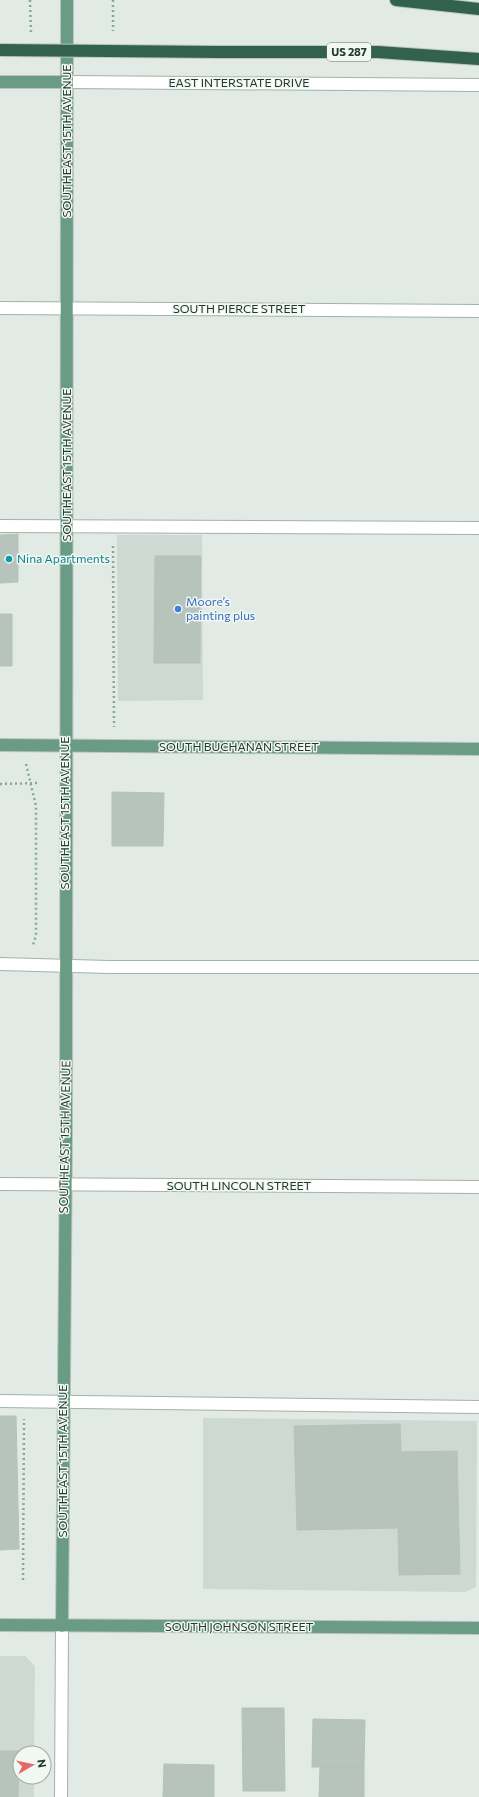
<svg xmlns="http://www.w3.org/2000/svg" width="479" height="1797" font-family="Commissioner,sans-serif">
<style>
.built{fill:#cfd9d3}
.building{fill:#b7c4bc;stroke:#b4c3b9}
.lines{fill:none;stroke-linecap:round;stroke-linejoin:round}
.minor-casing{stroke:#a4b1aa;stroke-width:14}
.major-casing{stroke:#bdc4c0;stroke-width:14}
.highway-casing{stroke:#bdc4c0;stroke-width:14}
.path{stroke:#85aa96;stroke-width:2.5;stroke-dasharray:2 3;stroke-linecap:butt}
.minor{stroke:#fff;stroke-width:12}
.major{stroke:#6a9b84;stroke-width:12}
.highway{stroke:#32624e;stroke-width:12}
.highway-bridge-casing{stroke:#bdc4c0;stroke-width:14;stroke-linecap:butt}
.highway-bridge{stroke:#32624e;stroke-width:12}
.culture-dot{fill:#0f9aa8;stroke:#f1f7f3;stroke-width:1.5}
.shop-dot{fill:#3f7fe0;stroke:#f1f7f3;stroke-width:1.5}
.labels{text-anchor:middle;stroke-width:3;stroke-linejoin:round;paint-order:stroke}
.shield{fill:#f1f7f3;stroke:#617269;stroke-width:1}
.shield-label{font-size:11px;font-weight:bold;fill:#23392e}
.street-label{font-size:12px;fill:#23392e;stroke:#f1f7f3}
.culture-label{font-size:12px;fill:#0d838f;stroke:#f1f7f3;text-anchor:start}
.shop-label{font-size:12px;fill:#366cbe;stroke:#f1f7f3;text-anchor:start}
</style>
<rect width="100%" height="100%" fill="#e1eae4"/>
<path class="built" d="M117 535H202L203 700 118 701Z
M203 1418 477 1421 476 1587 465 1592 203 1589Z
M0 1656H25L35 1666 34 1753H20V1777H34V1797H0Z"/>
<path class="building" d="M18 534V582L0 583V535Z
M155 556H201L200 663H154Z
M0 614H12V666H0Z
M112 792 164 793 163 846H112Z
M0 1416H16L19 1549 0 1550Z
M400 1424 401 1452 457 1451 460 1574 399 1575 398 1528 297 1530 294 1426Z
M242 1708H284L285 1791H243Z
M313 1719 365 1720 364 1767H312Z
M0 1751H19L18 1797H0Z
M164 1764 214 1765V1797H163Z
M320 1766 364 1767V1797H319Z"/>
<g class="lines">
<g class="minor-casing">
<path id="minor" d="M67 82 479 85
M0 308 479 311
M0 526 479 528
M0 964 109 967H479
M0 1184 479 1187
M0 1401 479 1407
M61 1797 62 1626"/>
</g>
<g class="major-casing">
<path id="major" d="M0 82H67
M0 745 479 749
M0 1625 479 1628
M62 1626 66 1139 67 0"/>
</g>
<g class="highway-casing">
<path id="highway" d="M396 0 479 9
M218 52H378L479 59"/>
</g>
<path class="path" d="M30 0 31 33
M113 0V31
M113 546 114 727
M26 764 36 806V935L33 945
M0 784 38 783
M23 1580 24 1419"/>
<use href="#minor" class="minor"/>
<use href="#major" class="major"/>
<use href="#highway" class="highway"/>
<g class="highway-bridge-casing">
<path id="highway-bridge" d="M0 50 218 52"/>
</g>
<use href="#highway-bridge" class="highway-bridge"/>
</g>
<circle class="culture-dot" cx="9" cy="559" r="4"/>
<circle class="shop-dot" cx="178" cy="609" r="4"/>
<g class="labels">
<rect class="shield" x="327" y="43" width="44" height="18" rx="3"/>
<g class="shield-label">
<text x="349" y="56">US 287</text>
</g>
<g class="street-label">
<text x="239" y="87">EAST INTERSTATE DRIVE</text>
<text transform="translate(67 141) rotate(-90)" y="4">SOUTHEAST 15TH AVENUE</text>
<text x="239" y="313">SOUTH PIERCE STREET</text>
<text transform="translate(67 465) rotate(-90)" y="4">SOUTHEAST 15TH AVENUE</text>
<text x="239" y="751">SOUTH BUCHANAN STREET</text>
<text transform="translate(65 813) rotate(-90)" y="4">SOUTHEAST 15TH AVENUE</text>
<text transform="translate(65 1137) rotate(-89)" y="4">SOUTHEAST 15TH AVENUE</text>
<text x="239" y="1190">SOUTH LINCOLN STREET</text>
<text transform="translate(63 1461) rotate(-90)" y="4">SOUTHEAST 15TH AVENUE</text>
<text x="239" y="1631">SOUTH JOHNSON STREET</text>
</g>
<g class="culture-label">
<text x="17" y="563">Nina Apartments</text>
</g>
<g class="shop-label">
<text x="186" y="606">Moore’s<tspan x="186" dy="14">painting plus</tspan></text>
</g>
</g>
<g transform="translate(32 1765) rotate(81)"><circle r="19" fill="#f1f7f3" stroke="#9faba4"/>
<path d="M0-3L7 15L0 10L-7 15Z" fill="#e36a66"/>
<text y="-6" font-size="11" font-weight="bold" text-anchor="middle" fill="#23392e">N</text>
</g>
</svg>
